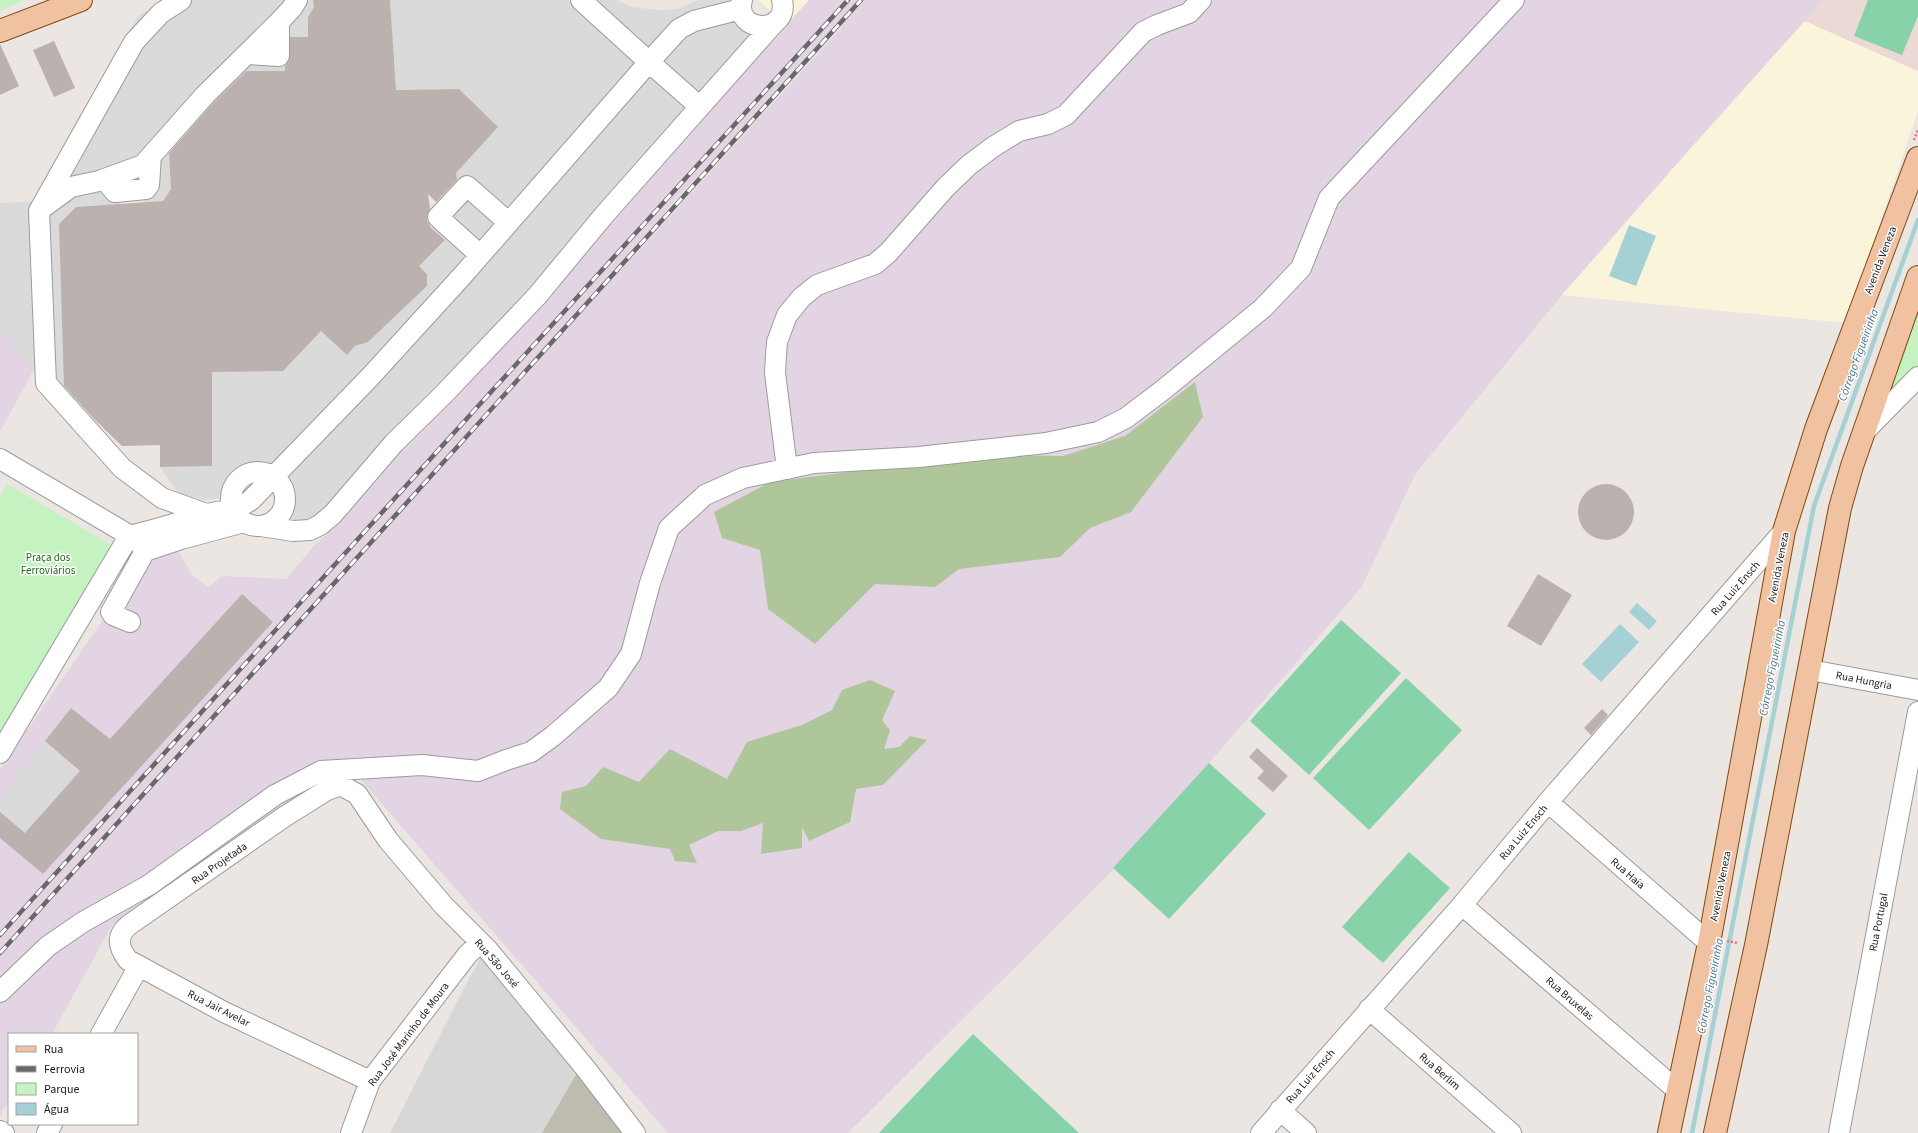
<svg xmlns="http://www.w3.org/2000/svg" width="1918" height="1133" font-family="'Source Sans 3',sans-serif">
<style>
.residential{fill:#d8d7d8}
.industrial{fill:#e3d4e3;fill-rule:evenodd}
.education{fill:#faf5da}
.military{fill:#ecd8d5}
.construction{fill:#bebcae}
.forest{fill:#aec69a}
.park{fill:#c5f2c1}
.pitch{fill:#87d2a9}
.parking{fill:#dadada}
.water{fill:#a6d1d4}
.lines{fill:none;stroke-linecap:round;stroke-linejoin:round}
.stream{stroke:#a6d1d4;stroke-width:4.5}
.building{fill:#bbb1ae}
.minor-casing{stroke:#9b9b9b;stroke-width:22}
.major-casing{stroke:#804a10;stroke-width:24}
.path{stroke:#e9747a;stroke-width:2.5;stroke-dasharray:2 2;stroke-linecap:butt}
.minor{stroke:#fff;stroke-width:20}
.major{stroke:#f0c2a1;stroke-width:22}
.rail-casing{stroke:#686868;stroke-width:4.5}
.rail{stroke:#fff;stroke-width:3;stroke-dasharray:9;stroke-linecap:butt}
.labels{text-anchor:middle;stroke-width:3;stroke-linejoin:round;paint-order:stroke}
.street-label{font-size:11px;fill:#1a1a1a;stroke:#fff}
.park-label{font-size:11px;fill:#1d6a17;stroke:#fff}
.water-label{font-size:12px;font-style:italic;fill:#4c7890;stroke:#fff}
</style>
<rect width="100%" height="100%" fill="#ebe6e1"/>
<path class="residential" d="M485 950 577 1073 542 1133H390L461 994Z"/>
<path class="industrial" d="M809 0H1823L1562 295 1416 473 1361 588 1209 763 1108 875 848 1133H668L355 773 130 912 111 927 52 1034H9V1101L0 1115V769L148 555 175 546 193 576 209 587 221 576 286 579 314 546 338 523 579 259ZM841 26 842 27 612 280 673 202Z
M0 327 34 369 1 430H0Z"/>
<path class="education" d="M758 0H809L786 24Z
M1805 21 1918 71V111L1846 323 1562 295 1690 149Z"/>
<path class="military" d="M1823 0H1918V71L1805 21Z"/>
<path class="construction" d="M577 1073 624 1133H542Z"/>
<path class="forest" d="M1195 382 1203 417 1131 512 1090 528 1060 557 959 569 935 587 875 584 815 644 768 609 760 550 722 538 714 512 770 482 982 455 1063 456 1125 436Z
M870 680 895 691 882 720 890 730 884 749 899 747 910 736 927 740 883 785 856 789 850 822 809 841 802 827V848L761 854 763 823 741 831H718L689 845 697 863 675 861 670 849 601 839 560 809 562 792 586 786 603 767 639 782 670 749 727 779 747 742 802 725 832 710 842 690Z"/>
<path class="park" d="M0 0H24L0 11Z
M1918 298V368L1878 408Z
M7 484 113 546 0 737V497Z"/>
<path class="pitch" d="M1868 0H1918V16L1902 55 1854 36Z
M1341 620 1401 673 1309 775 1250 721Z
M1406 678 1462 730 1369 830 1313 778Z
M1209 763 1266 814 1169 919 1113 868Z
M1409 852 1450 888 1383 963 1342 927Z
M973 1034 1079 1133H879Z"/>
<path class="parking" d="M168 0H313L314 7 308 17V37H285V55H297L288 71H242L169 151 171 189 163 201 144 202 142 179 118 181 120 204 76 207 59 224 65 392 43 382 0 328V203L39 201 115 55 138 16Z
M390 0H617L632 7 658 10 677 9 699 0H729L736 7 778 34 579 259 338 523 286 520 292 513 293 492 285 482 269 469 245 470 235 476 221 498 204 500 179 494 160 467 212 464V372L283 371 321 331 347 355 355 346 368 342 427 286V274L419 266 445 240 432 229 430 209 435 211 458 187 456 173 498 127 459 89 396 90Z
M45 741 80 771 25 833 0 812V798Z"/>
<path class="water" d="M1629 225 1656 236 1636 286 1609 276Z
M1637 603 1657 621 1649 630 1629 612Z
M1620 624 1639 642 1601 682 1582 664Z"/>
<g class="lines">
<path class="stream" d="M1692 1133 1814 506 1918 220"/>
</g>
<path class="building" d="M313 0H390L396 90 459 89 498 127 456 173 457 180 436 202 428 194 430 209 427 215V221L432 229 445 240 419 266 427 274V286L368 342 355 346 347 355 321 331 283 371 212 372V466L160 467V445L122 446 95 420 64 386 59 224 76 207 163 201 171 189 169 153 213 103 246 71H285V66L289 62 290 56V37H308V17L314 7Z
M54 41 75 88 54 97 33 50Z
M0 44 19 86 0 95Z
M1578 512a28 28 0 1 1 56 0a28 28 0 1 1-56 0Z
M1538 574 1572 595 1541 646 1507 626Z
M242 594 273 622 43 874 0 838V812L25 833 80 771 45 741 71 708 110 739Z
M1602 709 1608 715 1591 735 1584 728Z
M1257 748 1288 776 1273 792 1257 778 1264 771 1249 757Z"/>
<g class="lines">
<g class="minor-casing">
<path id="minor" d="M181 0 161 13 134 42 39 211 46 383 122 468 162 498 206 514
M742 0C733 34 790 35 782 0
M247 54 279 56V22
M700 107 649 62 679 29 694 21 741 9
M104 179 115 192 146 189 149 185 151 156
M45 206 71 187 99 181 143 165 205 95 279 22 292 8 297 0
M480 255 438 217 467 186 509 223
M1865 431 1918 377
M0 459 134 538 141 545 145 551
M787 469 775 373 776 355 777 342 787 315 802 297 817 285 875 264 888 253 946 187 969 165 993 147 1019 131 1048 124 1066 115 1143 32 1157 25 1189 13 1201 0
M231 499a27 27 0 1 1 54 0a27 27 0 1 1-54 0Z
M261 526 293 531 310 530 320 525 333 514 394 443 443 395 537 296 605 214 774 23
M129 536C155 530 179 522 204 515 221 510 237 511 251 500L370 377 463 275 649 62 581 0
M145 551 181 539 244 522
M130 622 113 615 111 612 145 551
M1810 670 1918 690
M0 753 129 536
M1548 802 1709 943
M1462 905 1678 1091
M0 992 48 946 83 922 149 885 275 795 321 771 422 765 478 771 506 760 531 752 553 736 608 688 631 654 650 583 669 528 705 495 743 478 814 463 919 457 1046 443 1098 432 1126 418 1163 390 1263 308 1301 268 1329 198 1514 0
M1369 1009 1511 1133
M101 1034 139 966
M370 1081 224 1012 128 960C118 947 116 936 129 925L284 817 327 790 338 786 344 787 357 794 388 840 444 906 488 950 586 1069 635 1133
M1280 1110 1306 1133
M0 1131 4 1133
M47 1133 52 1124
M351 1133 370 1081 468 954 480 943
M1261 1133 1462 905 1548 802 1784 531
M1839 1133 1918 712"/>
</g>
<g class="major-casing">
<path id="major" d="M0 31 81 0
M1669 1133 1709 943 1784 531 1816 429 1918 158
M1715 1133 1756 945 1840 508 1852 466 1918 277"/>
</g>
<path class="path" d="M1914 140 1918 129
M1727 941 1738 943"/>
<use href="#minor" class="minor"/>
<use href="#major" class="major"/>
<g class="rail-casing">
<path id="rail" d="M0 935 480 404 848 0
M0 953 861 0"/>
</g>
<use href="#rail" class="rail"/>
</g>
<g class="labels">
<g class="street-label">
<text transform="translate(1880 260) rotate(-69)" y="4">Avenida Veneza</text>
<text transform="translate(1778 567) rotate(-79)" y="4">Avenida Veneza</text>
<text transform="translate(1735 588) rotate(-49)" y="4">Rua Luiz Ensch</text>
<text transform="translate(1864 680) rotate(11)" y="4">Rua Hungria</text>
<text transform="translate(1523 832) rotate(-50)" y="4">Rua Luiz Ensch</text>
<text transform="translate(219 863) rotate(-35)" y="4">Rua Projetada</text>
<text transform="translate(1628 873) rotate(41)" y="4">Rua Haia</text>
<text transform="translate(1720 886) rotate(-79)" y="4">Avenida Veneza</text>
<text transform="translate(1878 922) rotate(-79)" y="4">Rua Portugal</text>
<text transform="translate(497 963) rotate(49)" y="4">Rua São José</text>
<text transform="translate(1570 998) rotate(41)" y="4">Rua Bruxelas</text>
<text transform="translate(219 1008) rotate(27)" y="4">Rua Jair Avelar</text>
<text transform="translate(408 1034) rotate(-53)" y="4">Rua José Marinho de Moura</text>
<text transform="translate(1440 1071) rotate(41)" y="4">Rua Berlim</text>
<text transform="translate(1310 1076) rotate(-49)" y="4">Rua Luiz Ensch</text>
</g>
<g class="park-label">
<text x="48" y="561">Praça dos<tspan x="48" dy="13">Ferroviários</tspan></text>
</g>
<g class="water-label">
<text transform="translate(1858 355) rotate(-70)" y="4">Córrego Figueirinha</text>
<text transform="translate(1772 668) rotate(-79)" y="4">Córrego Figueirinha</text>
<text transform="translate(1710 986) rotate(-79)" y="4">Córrego Figueirinha</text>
</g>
</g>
<rect x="8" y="1033" width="130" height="92" fill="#ffffff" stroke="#a3a3a3"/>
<rect x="16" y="1046" width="20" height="6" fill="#f0c2a1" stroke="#a3a3a3"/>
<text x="44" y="1053" font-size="12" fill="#1a1a1a">Rua</text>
<rect x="16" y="1066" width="20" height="6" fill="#686868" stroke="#a3a3a3"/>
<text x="44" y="1073" font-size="12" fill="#1a1a1a">Ferrovia</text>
<rect x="16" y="1083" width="20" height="12" fill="#c5f2c1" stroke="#a3a3a3"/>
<text x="44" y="1093" font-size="12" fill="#1a1a1a">Parque</text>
<rect x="16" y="1103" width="20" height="12" fill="#a6d1d4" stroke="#a3a3a3"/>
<text x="44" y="1113" font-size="12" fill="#1a1a1a">Água</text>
</svg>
